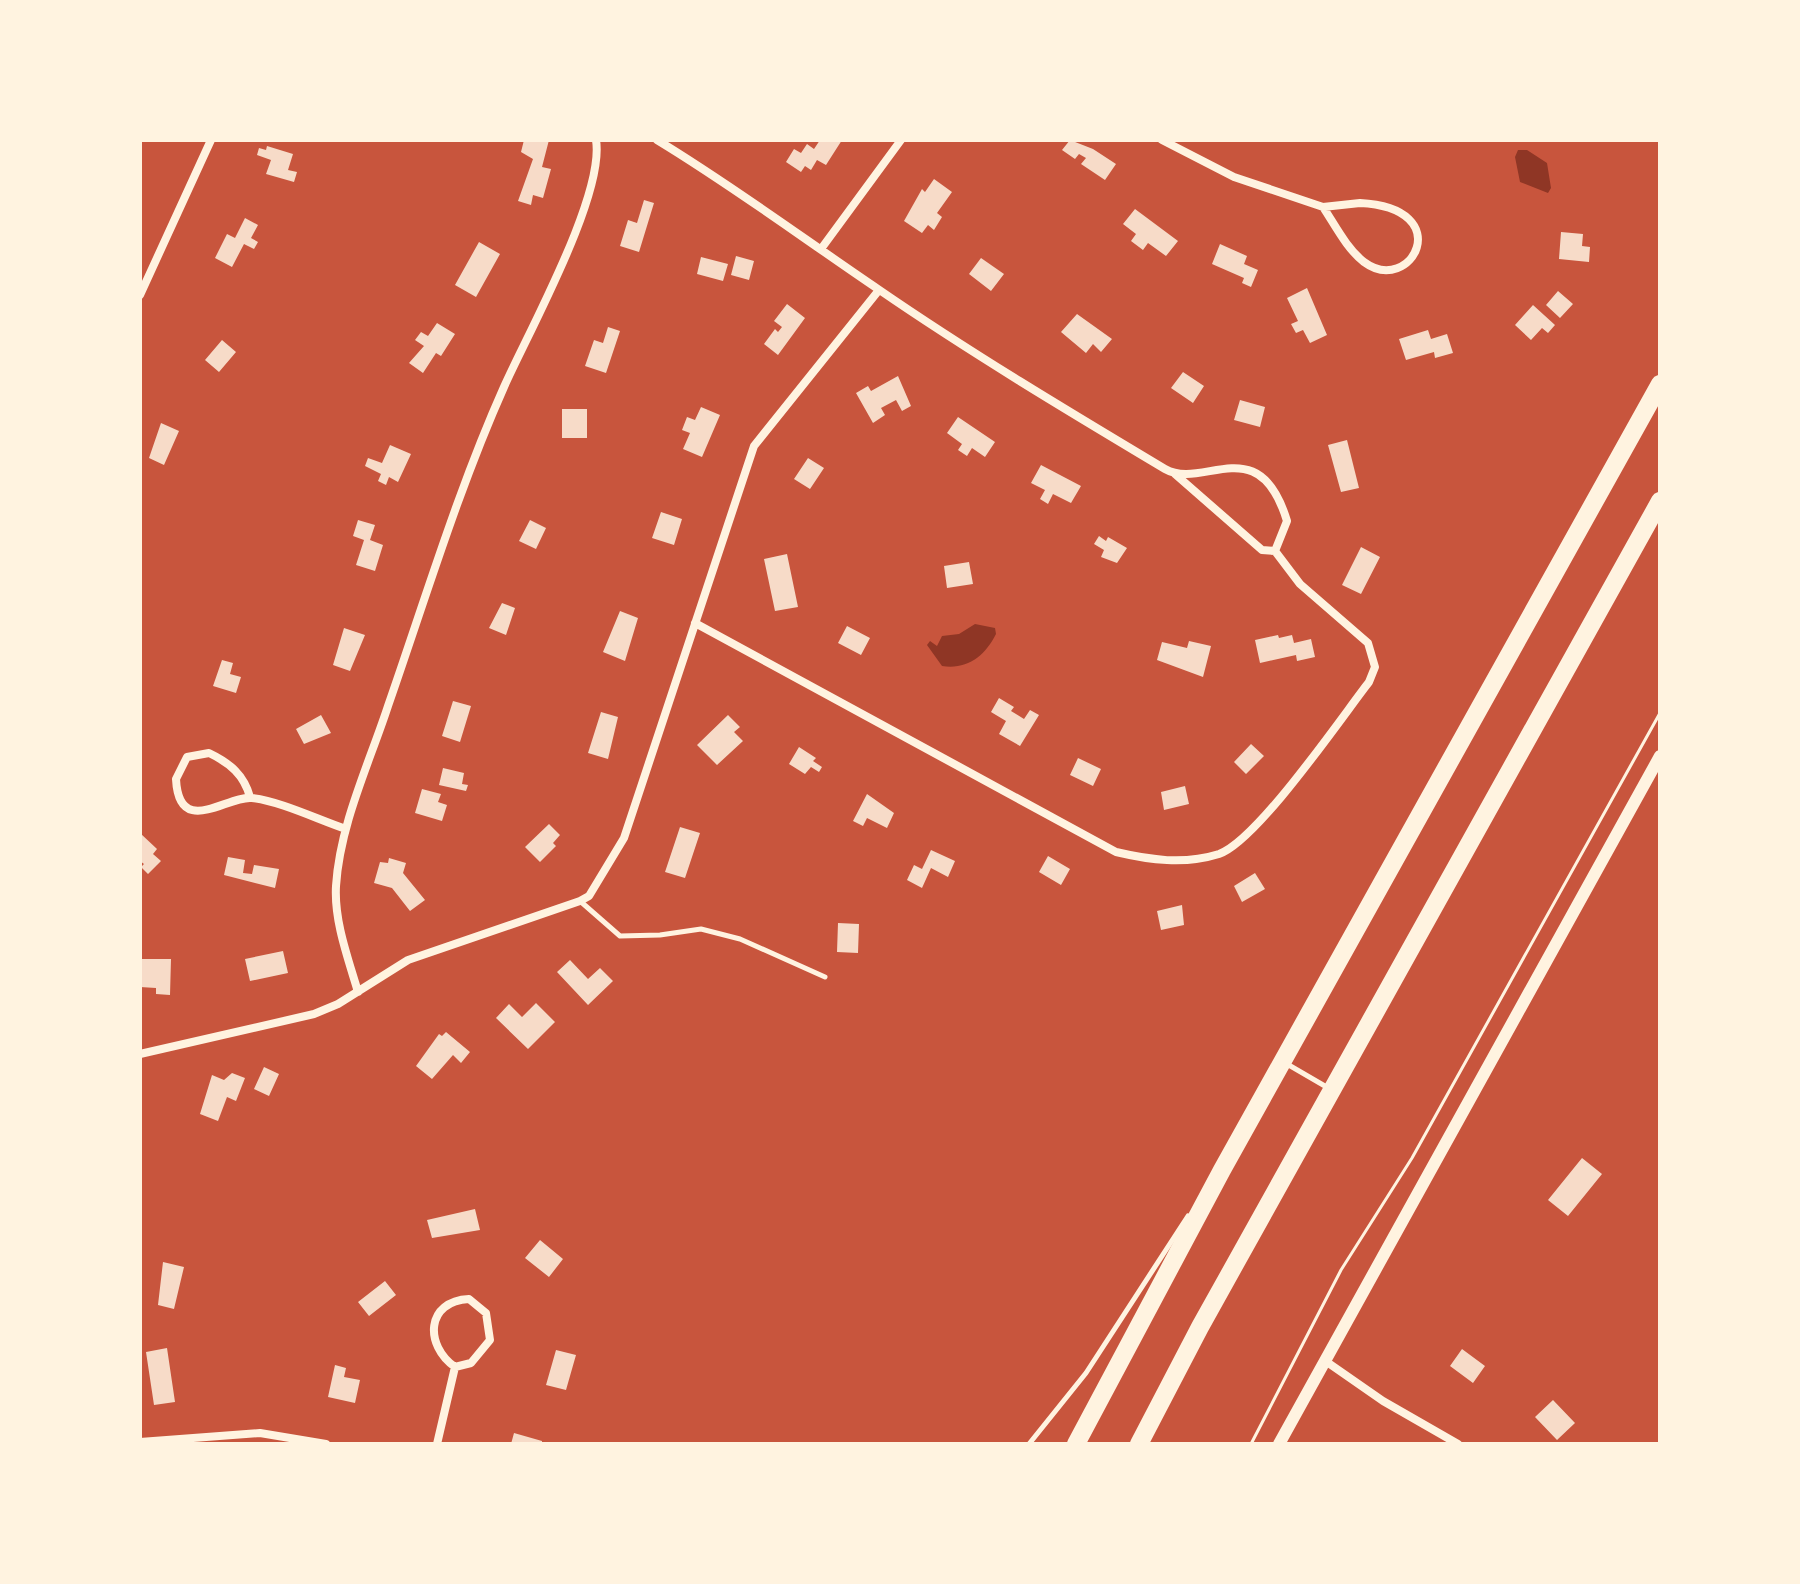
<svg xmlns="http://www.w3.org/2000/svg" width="1800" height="1584" font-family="Cabin,sans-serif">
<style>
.water{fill:#8f3625}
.building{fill:#f7dbc8}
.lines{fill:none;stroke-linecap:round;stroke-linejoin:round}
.path{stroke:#fff3e0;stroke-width:3}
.service{stroke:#fff3e0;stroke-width:5}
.minor{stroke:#fff3e0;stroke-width:8}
.tertiary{stroke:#fff3e0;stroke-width:12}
.motorway{stroke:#fff3e0;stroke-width:18}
</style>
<rect width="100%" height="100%" fill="#c8553d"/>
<path class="water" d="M1518 150H1527L1547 163 1551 188 1548 193 1520 182 1515 157Z
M975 624 995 628 996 634C985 656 967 670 942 666L927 645 930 641 937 646 942 636 959 634Z"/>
<path class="building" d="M524 140H549L542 167 551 169 543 198 533 195 531 205 518 201 533 159 521 152Z
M820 140H842L826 165 817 160 811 170 805 166 801 172 786 162 794 149 801 153 807 144 814 149Z
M1070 140 1093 149 1116 164 1105 180 1081 164 1086 158 1079 154 1075 159 1062 150Z
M267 146 293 154 288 170 297 172 294 182 266 174 271 160 257 155 259 148 266 150Z
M934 179 952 192 937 213 942 217 934 230 928 225 922 233 904 221 922 189 925 192Z
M644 200 654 203 639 252 620 246 628 220 637 223Z
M1135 209 1178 241 1166 256 1148 243 1143 250 1131 241 1136 234 1123 224Z
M245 218 258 225 251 238 258 242 254 249 244 244 232 267 215 258 227 234 235 238Z
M1561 232 1583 234 1582 246 1590 247 1589 262 1559 259Z
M479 242 500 254 476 297 455 285Z
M1220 244 1247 256 1244 264 1258 270 1251 287 1242 283 1244 278 1212 264Z
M736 256 754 261 749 280 731 275Z
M701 257 728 264 723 281 697 274Z
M981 258 1004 274 991 291 969 274Z
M1307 288 1327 335 1310 343 1303 330 1296 333 1291 324 1298 321 1287 298Z
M1558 291 1573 304 1560 318 1546 305Z
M787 304 805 318 778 355 764 344 775 329 778 332 782 327 774 321Z
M1533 305 1555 325 1548 333 1542 328 1531 340 1515 325Z
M1077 314 1112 339 1101 352 1093 344 1086 353 1061 332Z
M437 323 455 334 441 356 436 353 423 373 409 363 424 346 415 340 421 332 428 336Z
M608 327 620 331 606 373 585 366 594 340 603 343Z
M1428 330 1431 339 1447 334 1453 353 1435 358 1434 352 1406 360 1399 339Z
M222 340 236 352 219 372 205 360Z
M1183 372 1204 386 1193 403 1171 388Z
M898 376 911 406 902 411 896 400 881 408 885 415 873 423 856 393 868 386 871 391Z
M1240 400 1265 407 1260 427 1234 420Z
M701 407 720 415 702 457 683 449 690 433 682 430 687 417 695 420Z
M562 409H587V438H562Z
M958 417 995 442 985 457 972 448 967 456 958 450 962 444 947 433Z
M161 423 179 431 164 465 149 458Z
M1347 440 1359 488 1341 492 1328 445Z
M390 445 411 454 398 482 389 477 386 485 378 481 381 474 365 466 368 458 382 463Z
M808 458 824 468 810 489 794 479Z
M1041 465 1081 486 1071 503 1053 494 1048 504 1040 499 1045 490 1031 483Z
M661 512 682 519 674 545 652 538Z
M358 520 375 525 370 540 383 545 375 571 356 565 364 540 353 536Z
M530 520 546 528 536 549 519 541Z
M1099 536 1106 541 1108 537 1127 548 1117 563 1101 557 1104 550 1094 544Z
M1361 547 1380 557 1361 594 1342 585Z
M787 554 798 607 775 611 764 559Z
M969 562 973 584 947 588 944 566Z
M502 603 515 608 506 635 489 628Z
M620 611 638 618 625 661 603 652Z
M847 626 870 638 861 655 838 643Z
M344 628 365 635 350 671 333 665Z
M1278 635 1279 638 1292 635 1294 643 1311 639 1315 657 1297 661 1296 655 1260 663 1255 640Z
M1189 641 1211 646 1203 677 1157 660 1162 642 1187 648Z
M222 660 233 663 230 674 241 677 236 693 213 686Z
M999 698 1014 707 1011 711 1024 719 1030 710 1039 715 1020 746 999 734 1006 721 991 712Z
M453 701 471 706 460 742 442 736Z
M601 712 618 717 608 759 588 753Z
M321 715 331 733 304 744 296 729Z
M728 715 740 727 734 732 743 741 717 765 697 745Z
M1251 744 1264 756 1246 774 1234 762Z
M799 747 816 758 813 761 822 767 819 772 811 767 805 774 789 764Z
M1078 758 1101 769 1093 786 1070 775Z
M443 768 464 773 462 784 468 785 466 791 439 785Z
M1185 786 1189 804 1164 810 1161 792Z
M422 789 441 794 438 802 447 805 442 821 415 813Z
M867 794 894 813 887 828 867 818 863 826 853 821Z
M549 824 560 835 553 843 556 846 540 862 525 847Z
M680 827 700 833 685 878 665 872Z
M140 833 157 849 153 854 161 861 148 874 141 867 144 864 140 861Z
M931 850 955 861 948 877 931 868 922 888 907 880 914 865 922 869Z
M1048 856 1070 869 1061 885 1039 872Z
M228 857 245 860 243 873 252 874 254 865 279 869 275 888 224 875Z
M389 858 406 863 403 873 425 900 410 911 392 888 374 883 380 862 388 863Z
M1255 873 1265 889 1242 902 1234 886Z
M1182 905 1184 925 1161 930 1157 911Z
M838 923 859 924 858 953 837 952Z
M283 951 288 973 250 981 245 959Z
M140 959H171L170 995 156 994V988L140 987Z
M570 960 588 979 600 968 613 981 588 1005 557 972Z
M536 1003 555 1022 528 1049 496 1018 509 1004 522 1017Z
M446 1032 470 1052 461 1063 453 1055 432 1079 416 1066 439 1034 442 1036Z
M264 1067 279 1074 269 1096 254 1089Z
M232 1073 245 1078 236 1101 227 1097 218 1121 200 1114 212 1075 224 1080Z
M1582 1158 1602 1174 1568 1216 1548 1200Z
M475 1209 480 1230 432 1238 427 1220Z
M540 1240 563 1259 549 1277 525 1258Z
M163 1262 184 1267 174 1309 158 1305Z
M385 1281 396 1295 369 1316 358 1302Z
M167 1348 175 1402 154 1405 146 1352Z
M1462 1349 1485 1366 1473 1383 1450 1366Z
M556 1350 576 1355 566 1390 546 1385Z
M335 1365 346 1368 344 1377 360 1380 355 1403 328 1397Z
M1553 1400 1575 1423 1557 1440 1535 1417Z
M514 1433 542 1441V1444H511Z"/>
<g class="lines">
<path class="path" d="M1251 1444 1341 1270 1412 1158 1660 713"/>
<path class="service" d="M580 901 620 936 660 935 701 929 740 939 825 977
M1287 1064 1330 1089
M1029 1444 1086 1373 1188 1216"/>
<path class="minor" d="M657 140C733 186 804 239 878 289 971 353 1068 411 1165 469 1203 491 1259 428 1287 521L1275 551 1262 550 1175 474
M1162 140 1234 177 1323 207
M1360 203C1459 208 1411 297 1364 262 1347 249 1335 225 1323 207Z
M821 249 901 140
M140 295 211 140
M695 623 1116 852C1150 860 1184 865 1219 854 1257 841 1341 718 1369 682L1375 667 1368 643 1300 584 1275 551
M250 797C244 775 230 763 209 753L187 757 176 779C179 839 227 795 252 798 280 801 319 820 346 829
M358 992C348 958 334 921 336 886 340 824 369 764 388 706 425 600 458 490 504 387 528 333 605 195 596 140
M140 1054 314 1014 338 1004 408 960 580 901 589 896 624 838 754 446 879 290
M469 1299 486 1313 490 1340 471 1363 455 1367C424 1345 426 1301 469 1299Z
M1324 1360 1383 1401 1458 1444
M140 1442 260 1433 326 1444
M437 1444 455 1367"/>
<path class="tertiary" d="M1279 1444 1660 756"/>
<path class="motorway" d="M1076 1444 1222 1170 1660 384
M1139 1444 1200 1327 1660 501"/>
</g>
<rect width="1800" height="1584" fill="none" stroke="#fff3e0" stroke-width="284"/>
</svg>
